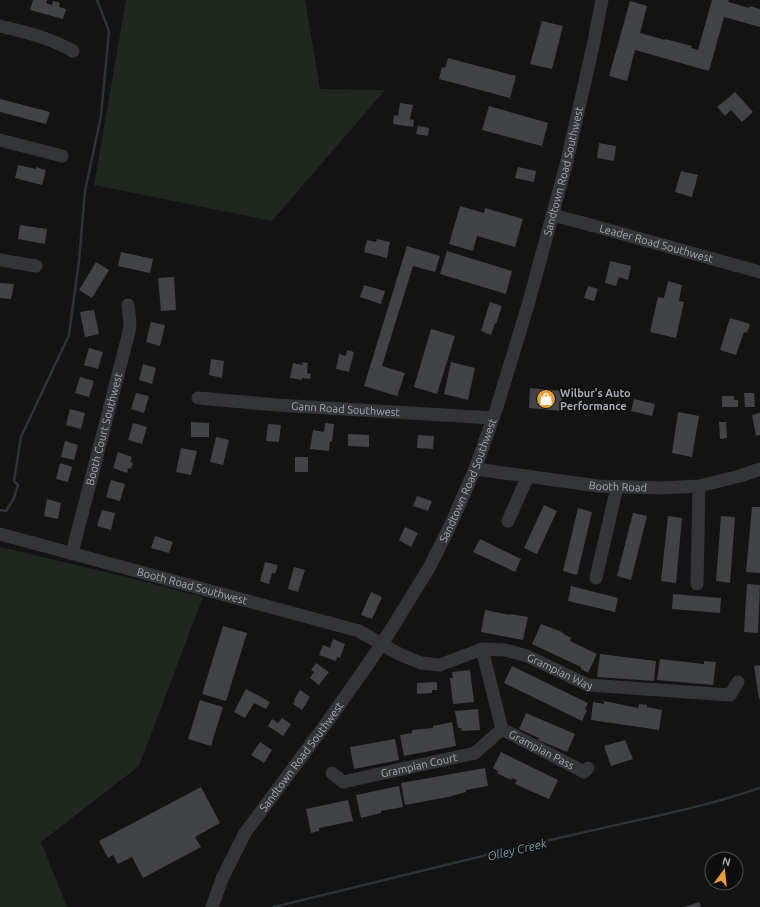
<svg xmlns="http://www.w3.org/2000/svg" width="760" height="907" font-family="Ubuntu,sans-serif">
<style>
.green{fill:#1f271f}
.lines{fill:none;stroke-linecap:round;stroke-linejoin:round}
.stream{stroke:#2c3439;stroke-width:2.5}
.building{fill:#424347}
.minor{stroke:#343539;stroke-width:13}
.labels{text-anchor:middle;stroke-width:3;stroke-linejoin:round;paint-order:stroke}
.street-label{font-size:11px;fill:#a5abb4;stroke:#0e0e0f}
.poi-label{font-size:11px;font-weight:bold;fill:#a5abb4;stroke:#0e0e0f;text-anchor:start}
.water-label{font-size:12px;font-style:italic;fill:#7d9bad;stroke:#0e0e0f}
</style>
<rect width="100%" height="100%" fill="#131314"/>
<path class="green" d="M126 0H305L320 89 385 90 272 221 94 185Z
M0 547 127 577 203 597 139 766 41 842 67 907H0Z"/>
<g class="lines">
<path class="stream" d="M0 510 6 511 14 498 18 485 14 481 21 437 69 335 79 261 85 191 101 116 109 31 97 0
M274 907C373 883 472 858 572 835 635 820 699 809 760 788"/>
</g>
<path class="building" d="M33 0H47L46 3 52 5 53 1 60 3 59 7 66 9 63 19 30 10Z
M712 0H729L728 2 736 4 749 8 750 6 760 9V27L724 17 709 71 635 50 627 81 609 76 630 1 647 6 640 33 665 40V39L692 46 691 48 698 50Z
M542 21 563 26 552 69 530 64Z
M448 58 516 76 510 98 439 79 442 67 445 68Z
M735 92 753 112 742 122 731 110 725 116 717 107Z
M0 99 50 112 46 124 0 112Z
M400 103 413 105 410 119 414 120 413 127 393 124 394 115 398 116Z
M489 106 548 123 542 146 482 130Z
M418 126 429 128 428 136 416 134Z
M599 143 616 146 614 161 597 158Z
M18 165 36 169V167L46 170 42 185 15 178Z
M518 167 536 171 534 182 515 178Z
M681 171 698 175 692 197 675 192Z
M460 206 484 213 485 208 523 219 515 247 477 236 473 251 449 244Z
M20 225 47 229 45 244 18 239Z
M377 239 390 242 387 258 364 252 367 240 376 242Z
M407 246 440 256 435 272 413 266 382 366 405 373 397 396 364 386Z
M447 251 512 271 506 294 440 274Z
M121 252 153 259 150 273 118 266Z
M610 261 631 266 628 280 619 277 616 286 605 283Z
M96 262 109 270 92 298 79 290Z
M174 277 176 310 161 311 158 278Z
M668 281 682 285 679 301 684 302 676 338 650 332 658 297 664 298Z
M0 283 14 284 11 299 0 298Z
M364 285 385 291 381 304 360 297Z
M588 286 598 289 594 301 584 298Z
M490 302 502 306 496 324 495 323 491 335 481 331Z
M94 310 99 334 85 337 80 312Z
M730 318 750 324 747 333 744 332 736 355 720 350Z
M151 322 165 325 160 346 146 342Z
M431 329 455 336 437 394 414 387Z
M89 348 103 352 98 369 84 365Z
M347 350 354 352 349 372 336 369 339 354 346 356Z
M211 359 224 361 222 378 209 375Z
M303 362 308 363 307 373 311 374 310 379 302 378V380L290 378 293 363 302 365Z
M451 362 475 368 468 400 444 394Z
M143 364 156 368 152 384 139 380Z
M80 377 94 381 89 397 75 393Z
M530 388 563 391 561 411 529 408Z
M136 393 149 396 144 413 131 409Z
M744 393H754L755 407H745Z
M722 396H734V400H738V407H722Z
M634 399 655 404 652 416 631 411Z
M70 409 85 413 81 429 66 425Z
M678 412 699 416 692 457 672 453Z
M760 413V435L756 436 752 415Z
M191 422 209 423V437H191Z
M719 422H726L727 438 720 439Z
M133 423 147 427 142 444 128 440Z
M325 423 334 424 332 442 330 441 329 451 310 449 313 430 324 432Z
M268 424 281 425 279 442 266 441Z
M348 434 369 435V447L348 446Z
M418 435 434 436 433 449 417 448Z
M216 437 229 440 223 465 210 462Z
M65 441 78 445 74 460 61 457Z
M181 448 197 451 191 475 176 472Z
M118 452 132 457 130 462 133 463 131 469 128 468 127 473 113 468Z
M295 457H308V472H295Z
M60 463 72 467 68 482 56 479Z
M111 480 125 484 120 501 106 497Z
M417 496 432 501 428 511 413 506Z
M47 499 61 503 58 519 44 516Z
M544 505 557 511 537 554 524 548Z
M752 507H760V573L746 572Z
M578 508 592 512 577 575 563 571Z
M102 510 115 513 111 530 97 526Z
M633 513 647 516 631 580 617 576Z
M668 516 682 518 676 583 661 581Z
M721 516 735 517 730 583 716 581Z
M405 527 418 533 411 547 399 540Z
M155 536 173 542 169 553 151 548Z
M480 539 521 559 515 572 473 552Z
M265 562 278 565 275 574 272 573 269 584 260 581Z
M294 567 305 570 298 592 288 589Z
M747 584 760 585 758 633 744 632Z
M571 586 618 598 615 612 568 601Z
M371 592 382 597 372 619 361 615Z
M673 594 721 598 720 613 672 609Z
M485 610 510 615V614L528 617 523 640 481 632Z
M541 624 562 632V633L571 638 570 641 597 654 588 673 581 669V667L532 644Z
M223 626 247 633 226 701 202 694Z
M333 639 345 644 340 658 337 657 336 661 319 655 323 645 330 648Z
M600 654 656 661 654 681 597 677Z
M660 659 704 664V661L716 662 713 685 657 680Z
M316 663 329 672 319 685 310 678 314 672 311 670Z
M760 665V699H759L754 666Z
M512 666 588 703 585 709 587 710 582 721 504 683Z
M470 670 474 702 453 704 450 678H453L452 672Z
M437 682V690H432V693L417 694V683Z
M246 689 270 702 266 709 254 703 245 718 234 712Z
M300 690 310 697 302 710 293 704 295 701 294 700Z
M200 700 223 707 211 746 188 739Z
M604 701 638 708 639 704 647 705V707L662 710 659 730 591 720 593 702 604 704Z
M478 709 480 730 462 731 461 728H458L455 711Z
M526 713 575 734 567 752 538 740 539 738 519 729Z
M282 718 291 724 283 736 268 726 272 719 278 723Z
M452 722 456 746 404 756 400 735 412 733V730L433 728V726Z
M395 739 399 760 354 769 350 747Z
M625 740 633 759 611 766 604 746Z
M260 742 272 750 264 763 251 755Z
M501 752 558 780 549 799 515 784 517 780 512 778 511 780 497 773 498 771 493 768Z
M485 768 488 786 466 790V792L448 797 405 805 401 783Z
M399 786 403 807 381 811V813L361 818 356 795Z
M201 787 220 823 195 837 201 847 143 878 132 857 118 864 113 855 108 858 99 841Z
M348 800 353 821 319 828V831L311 833 306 809Z
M699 902 701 907H684Z"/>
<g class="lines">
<g class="minor">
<path d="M0 26C26 32 50 38 73 51"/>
<path d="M0 140 62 156"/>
<path id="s1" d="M552 215 587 224 760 272"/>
<path d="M0 260 36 266"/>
<path id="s2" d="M198 398 277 405 493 418"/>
<path id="s3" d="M475 469 598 486 662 488 699 486 740 476 760 469"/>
<path d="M508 521 528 476"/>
<path id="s4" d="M0 534 359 631 399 654 421 663 440 665 482 649 505 650 527 656 588 685 730 695 738 682"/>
<path id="s5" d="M72 553 129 332 130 323 128 305"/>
<path d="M596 578 617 487"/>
<path d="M697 584 699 486"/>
<path id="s6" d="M482 649 502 729 584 772 588 768"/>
<path id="s7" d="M332 773 343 782 475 753 502 729"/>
<path id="s8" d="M212 907 222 879 245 833 328 721 382 644 429 568 450 526 475 469 497 407 528 305 566 165 593 46 602 0"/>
</g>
</g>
<defs>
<g id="shop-disc" transform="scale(1)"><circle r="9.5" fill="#e79d38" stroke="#0e0e0f"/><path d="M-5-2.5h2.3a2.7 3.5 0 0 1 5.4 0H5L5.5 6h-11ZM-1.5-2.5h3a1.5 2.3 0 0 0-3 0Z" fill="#fff"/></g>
</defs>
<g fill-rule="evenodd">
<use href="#shop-disc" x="546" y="399"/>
</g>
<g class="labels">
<g class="street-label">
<text dy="4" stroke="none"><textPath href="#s8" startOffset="824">Sandtown Road Southwest</textPath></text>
<text dy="4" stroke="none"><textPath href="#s1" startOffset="108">Leader Road Southwest</textPath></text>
<text dy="4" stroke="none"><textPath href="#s2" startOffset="148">Gann Road Southwest</textPath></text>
<text dy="4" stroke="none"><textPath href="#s5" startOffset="128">Booth Court Southwest</textPath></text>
<text dy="4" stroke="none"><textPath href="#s8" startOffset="500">Sandtown Road Southwest</textPath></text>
<text dy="4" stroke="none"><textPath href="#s3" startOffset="144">Booth Road</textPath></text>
<text dy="4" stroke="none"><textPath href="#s4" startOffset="199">Booth Road Southwest</textPath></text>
<text dy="4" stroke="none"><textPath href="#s4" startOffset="588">Grampian Way</textPath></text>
<text dy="4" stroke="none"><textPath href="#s6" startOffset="127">Grampian Pass</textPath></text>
<text dy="4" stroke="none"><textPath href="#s8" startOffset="176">Sandtown Road Southwest</textPath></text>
<text dy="4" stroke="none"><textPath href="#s7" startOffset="92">Grampian Court</textPath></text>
</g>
<g class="poi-label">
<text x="560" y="397">Wilbur's Auto<tspan x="560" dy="13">Performance</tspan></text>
</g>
<g class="water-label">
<text transform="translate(517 850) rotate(-13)" y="4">Olley Creek</text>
</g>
</g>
<g transform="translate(724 871) rotate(15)"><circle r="19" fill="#0e0e0f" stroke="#4a4d51"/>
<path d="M0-3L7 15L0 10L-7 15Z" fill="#e79d38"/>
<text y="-6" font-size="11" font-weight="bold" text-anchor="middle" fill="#a5abb4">N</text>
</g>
</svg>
